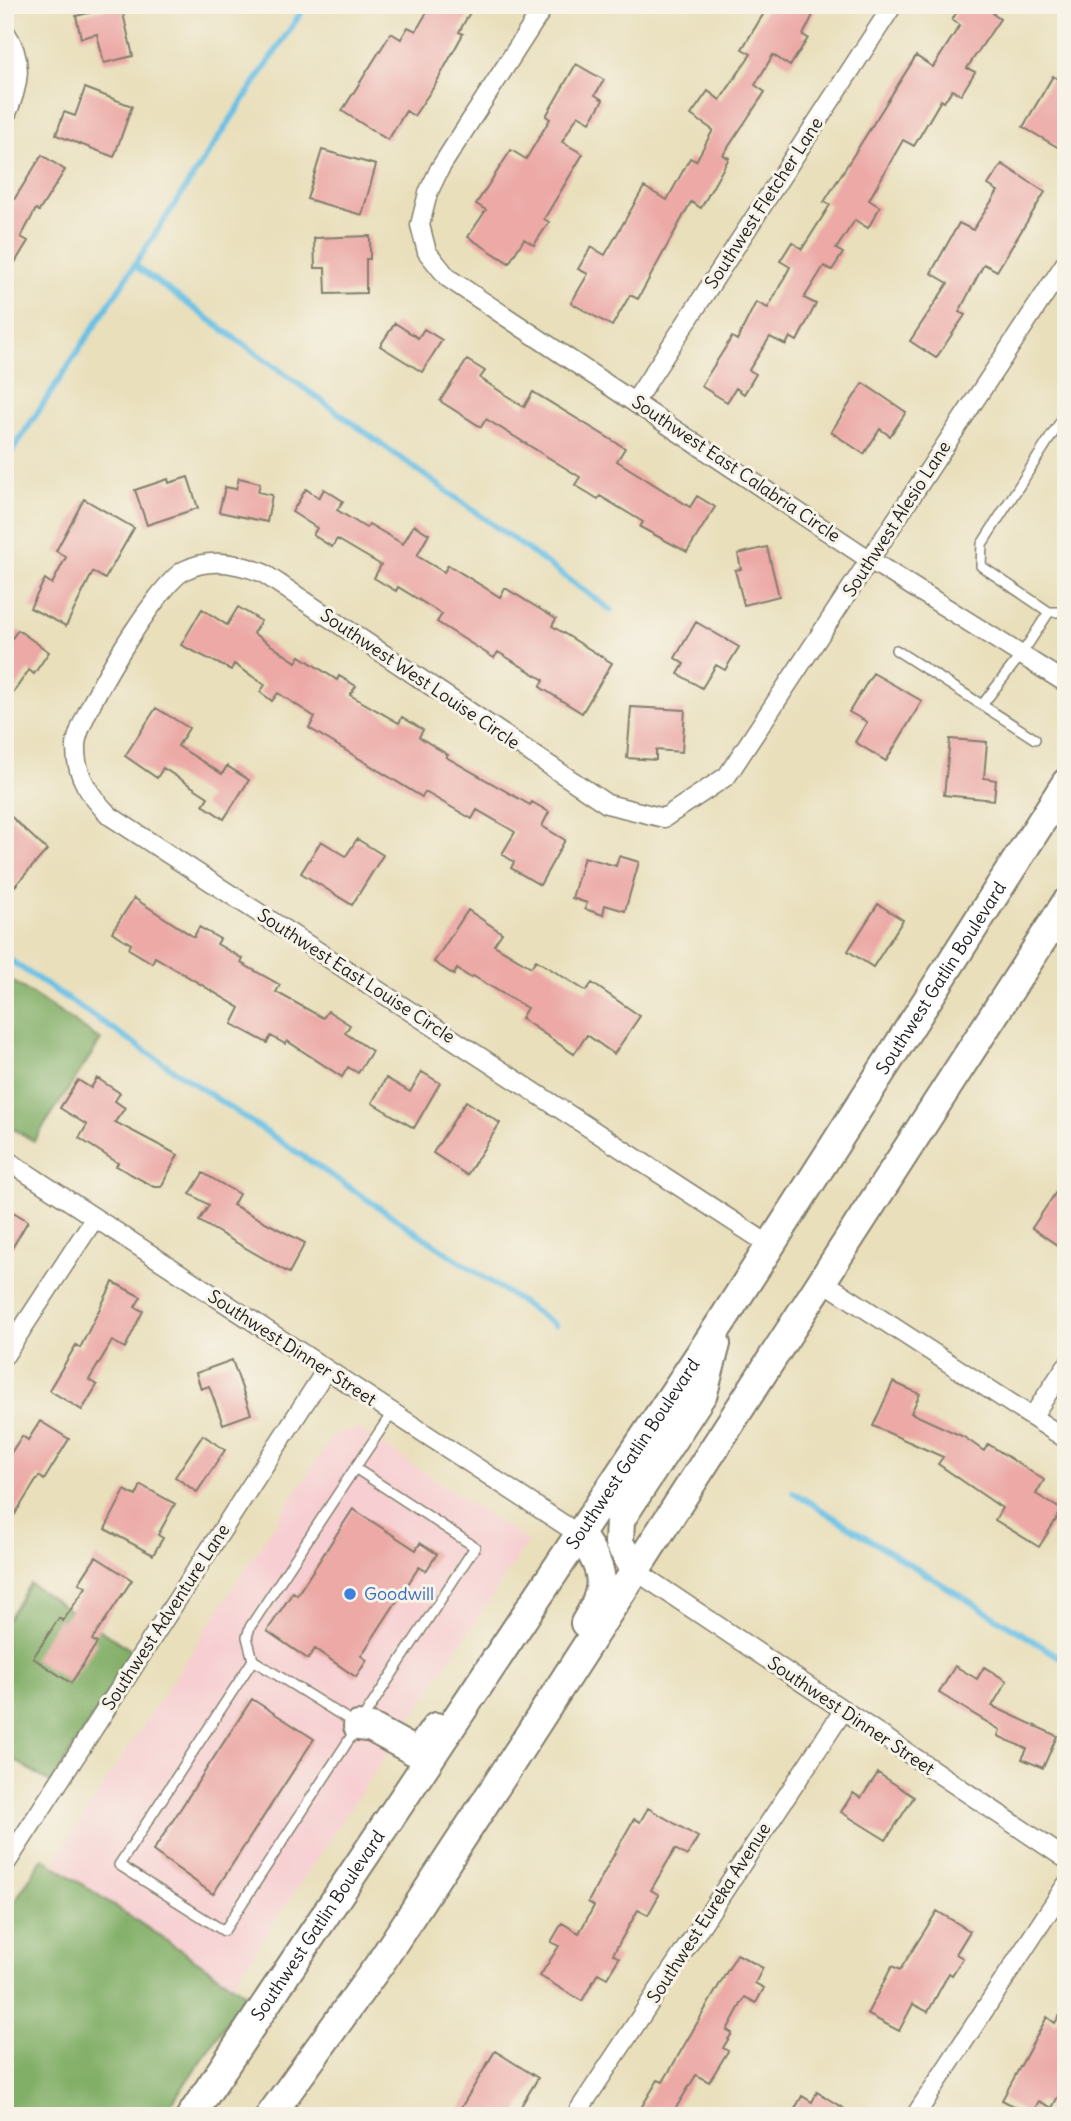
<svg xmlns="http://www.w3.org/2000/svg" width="1071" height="2121" font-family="Delius,sans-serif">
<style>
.built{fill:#f7cfd2}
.forest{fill:#82af67;stroke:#4f6642;stroke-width:2}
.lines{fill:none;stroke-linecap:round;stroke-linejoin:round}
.stream{stroke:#67c0e5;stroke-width:6}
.building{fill:#eca9a6}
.lane-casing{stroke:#827e6c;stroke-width:12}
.street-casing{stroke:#827e6c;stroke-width:21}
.primary-casing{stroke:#827e6c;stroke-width:32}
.lane{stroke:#fff;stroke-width:9}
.street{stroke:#fff;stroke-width:18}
.primary{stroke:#fff;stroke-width:28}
.shop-dot{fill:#3f7fe0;stroke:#f7f3e8;stroke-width:2.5}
.labels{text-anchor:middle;stroke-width:6;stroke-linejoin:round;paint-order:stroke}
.street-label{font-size:18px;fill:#1c1c1c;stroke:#f7f3e8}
.shop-label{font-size:18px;fill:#366cbe;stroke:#f7f3e8;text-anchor:start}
</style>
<rect width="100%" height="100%" fill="#f7f3e8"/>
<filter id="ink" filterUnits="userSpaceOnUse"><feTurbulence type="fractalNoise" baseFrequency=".0143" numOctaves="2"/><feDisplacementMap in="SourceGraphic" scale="14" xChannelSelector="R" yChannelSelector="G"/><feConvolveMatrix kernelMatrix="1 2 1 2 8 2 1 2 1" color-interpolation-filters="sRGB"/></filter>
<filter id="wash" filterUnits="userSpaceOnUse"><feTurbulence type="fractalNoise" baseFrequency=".00686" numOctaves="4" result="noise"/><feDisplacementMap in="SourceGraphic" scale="28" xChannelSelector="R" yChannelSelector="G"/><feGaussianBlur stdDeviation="1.57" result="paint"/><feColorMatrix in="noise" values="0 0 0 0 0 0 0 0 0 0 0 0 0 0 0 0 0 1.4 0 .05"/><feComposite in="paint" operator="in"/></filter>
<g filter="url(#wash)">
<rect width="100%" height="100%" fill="#e9dfbb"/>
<path class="built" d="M359 1429 528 1542 233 1984 53 1864 333 1435Z"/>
<path class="forest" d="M5 976 101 1040 34 1141 5 1124Z
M30 1584 134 1652 51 1783 5 1754V1623Z
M43 1858 246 1994 163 2116H5V1916Z"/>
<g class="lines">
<path class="stream" d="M134 265 611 610
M5 462 306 5
M5 957 555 1325
M793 1492 1066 1661"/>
</g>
<g id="blocks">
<path class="building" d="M121 5 133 56 104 63 97 34 81 38 76 16Z
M431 5H474L459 32 463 34 435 85 414 116 406 111 388 140 342 111 391 33 401 39 408 27 416 31Z
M769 5H818L803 35 808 38 790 66 773 55 755 85 765 92 723 155 729 158 701 208 691 202 638 299 630 295 612 326 571 303 588 274 578 269 591 247 605 255 644 187 667 200 690 158 696 161 713 130 691 115 708 91 720 100 751 54 742 49Z
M961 5H999L993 14 1000 19 967 68 975 72 961 95 952 90 944 102 941 100 914 146 903 140 869 200 880 207 868 228 855 220 836 249 843 253 832 270 824 266 804 298 816 304 797 341 790 337 786 345 770 337 749 370 756 374 744 394 736 388 727 402 701 386 732 337 737 340 756 302 768 308 790 267 780 261 792 242 802 249 830 205 824 202 916 56 933 67 960 25 952 20Z
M576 64 604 80 595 95 603 100 590 122 578 115 562 142 583 154 544 219 549 222 534 245 524 239 509 263 468 237 486 210 476 204 511 150 526 159 550 119 546 116Z
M1053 76 1066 84V152L1023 127Z
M85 88 132 106 114 157 56 135 64 112 75 116Z
M322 150 376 165 362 215 307 199Z
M42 155 65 170 39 211 36 209 21 237 28 241 5 279V214Z
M1002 164 1045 192 997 271 984 264 959 312 965 315 936 358 910 341 948 283 931 273 959 223 973 230 998 191 988 185Z
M370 236V259H366V293L326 294 325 268H315L314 238Z
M395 323 418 338 424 329 442 340 422 372 380 346Z
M467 360 485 371 480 378 524 407 533 392 625 448 617 461 690 507 697 496 715 507 687 552 640 527 643 522 600 496 598 499 575 485 580 477 486 419 481 427 440 401Z
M863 383 906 412 890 436 880 429 864 454 831 432Z
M188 477 198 508 147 525 135 490 168 479 169 483Z
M239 478 260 483 258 492 272 495 267 522 219 512 225 487 236 489Z
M306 489 319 498 324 489 343 501 337 510 366 528 369 524 403 544 414 525 429 534 417 556 444 572 448 565 500 597 505 588 556 619 552 626 612 663 582 713 540 687 544 680 498 652 494 658 437 622 442 614 398 587 396 591 374 578 381 565 337 539 332 547 313 535 317 528 292 512Z
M84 499 134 528 105 579 93 572 66 626 30 608 45 579 52 584 66 557 56 551Z
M767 547 779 596 744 605 735 570 741 569 738 554Z
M238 607 261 621 253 633 296 662 300 656 337 680 339 676 356 686 350 695 399 723 402 717 423 730 419 737 448 755 446 757 530 805 532 802 549 812 542 826 565 840 540 885 511 868 514 862 502 854 515 832 477 810 472 819 425 792 422 797 309 728 315 717 278 693 272 701 260 692 265 685 234 664 231 670 181 645 202 609 227 625Z
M696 622 739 647 725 670 716 665 702 688 678 674 684 664 675 658Z
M18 630 49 652 34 674 29 670 5 704V648Z
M873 673 922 701 886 761 855 742 867 722 849 712Z
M631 707 685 710 682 752 656 750V760L627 758Z
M156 708 189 728 178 746 222 774 227 766 249 780 224 819 203 805 208 797 163 768 157 778 125 756Z
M950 739 987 742 984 778 996 780 994 800 944 795Z
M5 811 47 850 15 886 5 877Z
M357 839 383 855 352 905 301 873 321 841 346 856Z
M619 856 639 862 625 911 605 905 603 915 585 909 587 903 572 898 584 857 616 866Z
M134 898 194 937 199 927 220 939 217 944 243 959 241 963 280 985 276 992 323 1018 328 1011 350 1025 345 1033 372 1051 358 1073 348 1067 342 1077 287 1041 285 1044 271 1036 267 1043 232 1024 240 1008 155 957 152 963 129 949 131 944 112 932Z
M878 904 903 920 873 967 848 951Z
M468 910 502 933 494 945 531 967 536 960 586 991 592 983 640 1016 614 1054 587 1035 574 1054 521 1018 527 1008 473 976 471 978 457 969 454 975 434 962Z
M422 1072 440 1083 414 1128 372 1103 386 1078 410 1092Z
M97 1078 120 1093 115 1101 125 1108 115 1122 178 1155 161 1187H154L116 1166 118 1163 79 1138 87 1125 60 1108 78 1080 91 1088Z
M466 1101 500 1123 467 1175 433 1153Z
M203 1173 239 1194 233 1205 305 1243 289 1273 199 1221 209 1205 190 1194Z
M1066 1177V1251L1032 1228Z
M5 1207 28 1221 5 1260Z
M113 1282 141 1297 135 1307 143 1311 125 1348 112 1341 89 1380 97 1385 82 1410 49 1390 76 1345 80 1348Z
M232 1360 251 1414 223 1424 209 1386 201 1389 196 1373Z
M893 1382 920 1394 911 1413 964 1437 984 1451 988 1444 1044 1480 1036 1494 1062 1510 1039 1547 995 1520 1002 1508 938 1464 943 1457 873 1426Z
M40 1421 69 1439 44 1480 39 1476 5 1530V1462L22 1436 28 1440Z
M203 1435 225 1450 197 1492 175 1477Z
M141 1485 175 1504 158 1535 163 1538 153 1555 105 1529 125 1490 136 1496Z
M353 1509 416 1550 420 1543 437 1554 426 1571 419 1567 361 1656 367 1660 356 1677 315 1649 308 1659 267 1631 293 1592 297 1595Z
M96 1557 132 1580 92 1640 97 1643 71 1683 33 1658 59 1618 63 1621 86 1587 79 1583Z
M955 1666 977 1679 984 1667 1007 1681 992 1706 1057 1736 1043 1768 1022 1759 1027 1749 998 1736 1000 1730 939 1693Z
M252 1699 314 1739 213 1894 153 1851Z
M878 1773 914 1797 886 1840 841 1812 853 1793 861 1798Z
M648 1808 698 1837 687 1856 675 1849 651 1890 659 1895 648 1915 638 1910 613 1954 619 1958 607 1978 598 1973 582 2001 540 1976 559 1946 551 1942 562 1923 579 1933 594 1906 588 1902 618 1847 634 1819 640 1822Z
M937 1911 970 1931 956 1954 963 1958 952 1975 949 1973 928 2012 913 2004 899 2031 867 2014 892 1966 900 1970Z
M737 1954 763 1968 755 1983 764 1988 756 2003 745 1997 727 2030 732 2033 723 2048 728 2051 709 2082 696 2075 671 2116H636L658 2080 663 2082Z
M1066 2006V2081L1052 2108 1039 2101 1031 2115 1002 2100 1047 2017 1055 2023Z
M495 2051 538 2078 515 2116H456Z
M817 2092 856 2116H791L802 2096 812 2102Z"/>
</g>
</g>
<g filter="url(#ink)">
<use href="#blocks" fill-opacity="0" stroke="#827e6c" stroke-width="2"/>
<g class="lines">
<g class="lane-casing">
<path id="lane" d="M1066 413 982 544 981 566 1049 612H1066
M896 650 1035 739
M982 705 1021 655 1049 612
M355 1468 392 1413
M253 1660 247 1637 250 1627 355 1468 475 1547 224 1931 119 1865 253 1660 357 1725"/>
</g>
<g class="street-casing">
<path id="street" d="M545 5 440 168 428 193 420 225 427 252 448 278 870 560 1066 683
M5 31C25 61 19 87 5 118
M635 401 893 5
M5 1159 580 1535
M771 1246 110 816C90 796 75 775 76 746 76 717 159 582 185 570 210 557 238 563 263 573L607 804 664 818 727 776 1066 262
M824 1282 1066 1439
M5 1355 94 1219
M1032 1417 1066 1366
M636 1571 1066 1859
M5 1865 326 1370
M575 2116 843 1711
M915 2116 1066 1885"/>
</g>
<g class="primary-casing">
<g id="primary">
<path d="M580 1535C604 1569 609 1586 585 1623"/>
<path d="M636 1571 619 1543 620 1520 703 1393 716 1344"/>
<path d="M358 1726 372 1728 414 1751 420 1750 436 1727"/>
<path id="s1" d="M191 2116 722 1321 1066 783"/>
<path d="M270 2116 381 1962 509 1766 1066 903"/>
</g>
</g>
<use href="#lane" class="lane"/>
<use href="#street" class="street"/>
<use href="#primary" class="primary"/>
</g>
</g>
<circle class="shop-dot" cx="350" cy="1594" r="7"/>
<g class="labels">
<g class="street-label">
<text transform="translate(764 203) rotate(-57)" y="6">Southwest Fletcher Lane</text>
<text transform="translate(736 469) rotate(34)" y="6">Southwest East Calabria Circle</text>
<text transform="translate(897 519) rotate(-57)" y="6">Southwest Alesio Lane</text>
<text transform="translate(420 679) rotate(34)" y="6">Southwest West Louise Circle</text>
<text transform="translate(356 976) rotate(33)" y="6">Southwest East Louise Circle</text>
<text dy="6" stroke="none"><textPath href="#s1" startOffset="1363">Southwest Gatlin Boulevard</textPath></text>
<text transform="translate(292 1348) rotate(33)" y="6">Southwest Dinner Street</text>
<text dy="6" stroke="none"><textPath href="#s1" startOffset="796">Southwest Gatlin Boulevard</textPath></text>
<text transform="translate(166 1617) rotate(-57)" y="6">Southwest Adventure Lane</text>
<text transform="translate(851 1716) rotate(34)" y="6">Southwest Dinner Street</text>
<text transform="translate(709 1913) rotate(-57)" y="6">Southwest Eureka Avenue</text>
<text dy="6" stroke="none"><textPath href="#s1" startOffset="229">Southwest Gatlin Boulevard</textPath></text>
</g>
<g class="shop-label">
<text x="364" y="1600">Goodwill</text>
</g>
</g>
<rect width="1071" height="2121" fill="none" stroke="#f7f3e8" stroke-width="28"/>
</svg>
